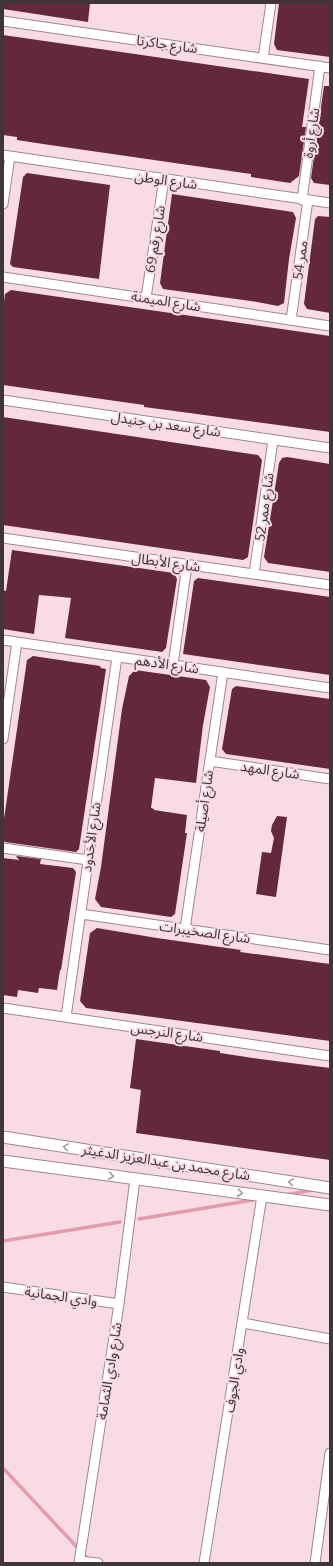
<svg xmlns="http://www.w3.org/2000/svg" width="333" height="1566" font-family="Bitter,'Noto Sans Arabic',serif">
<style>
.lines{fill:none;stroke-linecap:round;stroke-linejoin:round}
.stream{stroke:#e39bb0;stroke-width:3.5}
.building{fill:#64283d}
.minor-casing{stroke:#a0868c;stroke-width:11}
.tertiary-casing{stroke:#a0868c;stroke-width:13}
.minor{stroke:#fff;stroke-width:9}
.tertiary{stroke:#fff;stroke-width:11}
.oneway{stroke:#a09a9c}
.labels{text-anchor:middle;stroke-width:4;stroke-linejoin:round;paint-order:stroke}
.street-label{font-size:14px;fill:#403538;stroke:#f9dce3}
</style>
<rect width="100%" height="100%" fill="#f9dce3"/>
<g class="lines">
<path class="stream" d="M285 1195 313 1190
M139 1219 253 1200
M3 1241 120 1222
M3 1468 90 1561"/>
</g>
<path class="building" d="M3 3H90L88 22 3 9Z
M279 3H330V57L277 50 274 44Z
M3 35 309 79 302 127H306L299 176 290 183 251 177V174L43 144 17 140V137L3 135Z
M324 86H330V185L314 183 311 178Z
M27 173 110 185 99 279 13 267 10 264 23 177Z
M172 194 293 212 296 218 289 259 284 303 278 306 257 302 163 289 160 283Z
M318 216 330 217V313L307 309 304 304 315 219Z
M11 290 330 336V432L182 412 144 407V405L3 385V309L5 294Z
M3 417 258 455 262 460 248 557 243 560 3 525Z
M287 457 330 464V572L268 563 264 557 279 463 282 458Z
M12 550 174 573 177 579 166 648 162 652 65 638 71 598 62 597 39 595 34 634 3 629V590L6 591Z
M198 578 330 597V675L183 654 194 581Z
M33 656 100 666 101 668 106 669 79 849 76 852 5 842 3 840 4 819 27 660Z
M135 670 206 680 210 687 203 725 196 783 155 778 151 808 154 809V810L187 815 185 833H187L175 914 171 917 101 907 95 899 101 867 122 709 129 676Z
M236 686 330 699V769L226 754 222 749 232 689Z
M277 816 287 817 276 897 256 894 262 852 271 853 274 838 271 831 272 825Z
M16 856 41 859 40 864 73 868 76 872 61 970H60L57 990 39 988 38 993 18 990 17 997 3 995V858L19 860Z
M97 928 157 938 241 950 240 952 330 964V1041L86 1008 80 1001 90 933Z
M136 1039 220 1051V1053L260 1059 330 1068V1160L136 1133 141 1090 130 1088Z"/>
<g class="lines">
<g class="minor-casing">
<path id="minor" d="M3 21 330 68
M263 58 271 3
M3 155 330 203
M302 200 320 66
M3 204 10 156
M3 277 330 326
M146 298 164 179
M291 320 308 200
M3 400 330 448
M3 538 330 585
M254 574 273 440
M3 640 330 688
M173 665 187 565
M3 739 17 642
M210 761 330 779
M3 848 88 860
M81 914 330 950
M185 929 223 672
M3 1008 330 1056
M66 1017 117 657
M3 1287 119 1304
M243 1323 330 1339
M80 1561 98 1563
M79 1563 119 1304 135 1179
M204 1563 262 1196
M315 1563 330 1453"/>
</g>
<g class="tertiary-casing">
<path id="tertiary" d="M3 1137 330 1188
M3 1161 330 1205"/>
</g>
<use href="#minor" class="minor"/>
<use href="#tertiary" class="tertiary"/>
</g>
<defs><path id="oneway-chevron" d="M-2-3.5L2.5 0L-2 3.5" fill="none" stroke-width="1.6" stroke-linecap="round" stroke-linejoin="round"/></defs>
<g class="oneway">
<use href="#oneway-chevron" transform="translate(66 1147) rotate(-171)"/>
<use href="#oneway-chevron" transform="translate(111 1176) rotate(8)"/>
<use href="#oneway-chevron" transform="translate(291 1182) rotate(-171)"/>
<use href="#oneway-chevron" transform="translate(240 1193) rotate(7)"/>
</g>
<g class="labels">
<g class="street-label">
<text transform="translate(167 44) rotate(8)" y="5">شارع جاكرتا</text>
<text transform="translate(311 133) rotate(-82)" y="5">شارع أروة</text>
<text transform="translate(166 180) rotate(8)" y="5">شارع الوطن</text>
<text transform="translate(155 239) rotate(-81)" y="5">شارع رقم 69</text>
<text transform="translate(300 260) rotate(-82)" y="5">ممر 54</text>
<text transform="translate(166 301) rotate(9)" y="5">شارع الميمنة</text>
<text transform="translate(166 424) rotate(8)" y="5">شارع سعد بن جنيدل</text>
<text transform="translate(264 507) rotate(-82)" y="5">شارع ممر 52</text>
<text transform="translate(166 562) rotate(8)" y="5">شارع الأبطال</text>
<text transform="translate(167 664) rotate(8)" y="5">شارع الأدهم</text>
<text transform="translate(270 770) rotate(8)" y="5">شارع المهد</text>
<text transform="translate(204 801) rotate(-82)" y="5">شارع أصيلة</text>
<text transform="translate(91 837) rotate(-82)" y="5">شارع الأخدود</text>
<text transform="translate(205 932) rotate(8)" y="5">شارع الصخيبرات</text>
<text transform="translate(167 1032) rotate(8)" y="5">شارع النرجس</text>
<text transform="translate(166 1162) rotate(9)" y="5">شارع محمد بن عبدالعزيز الدغيثر</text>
<text transform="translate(61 1296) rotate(8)" y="5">وادي الجمانية</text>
<text transform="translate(109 1371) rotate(-81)" y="5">شارع وادي الثمامة</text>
<text transform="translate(234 1380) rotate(-81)" y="5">وادي الجوف</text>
</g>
</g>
<rect width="333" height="1566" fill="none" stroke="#403538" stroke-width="8"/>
</svg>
